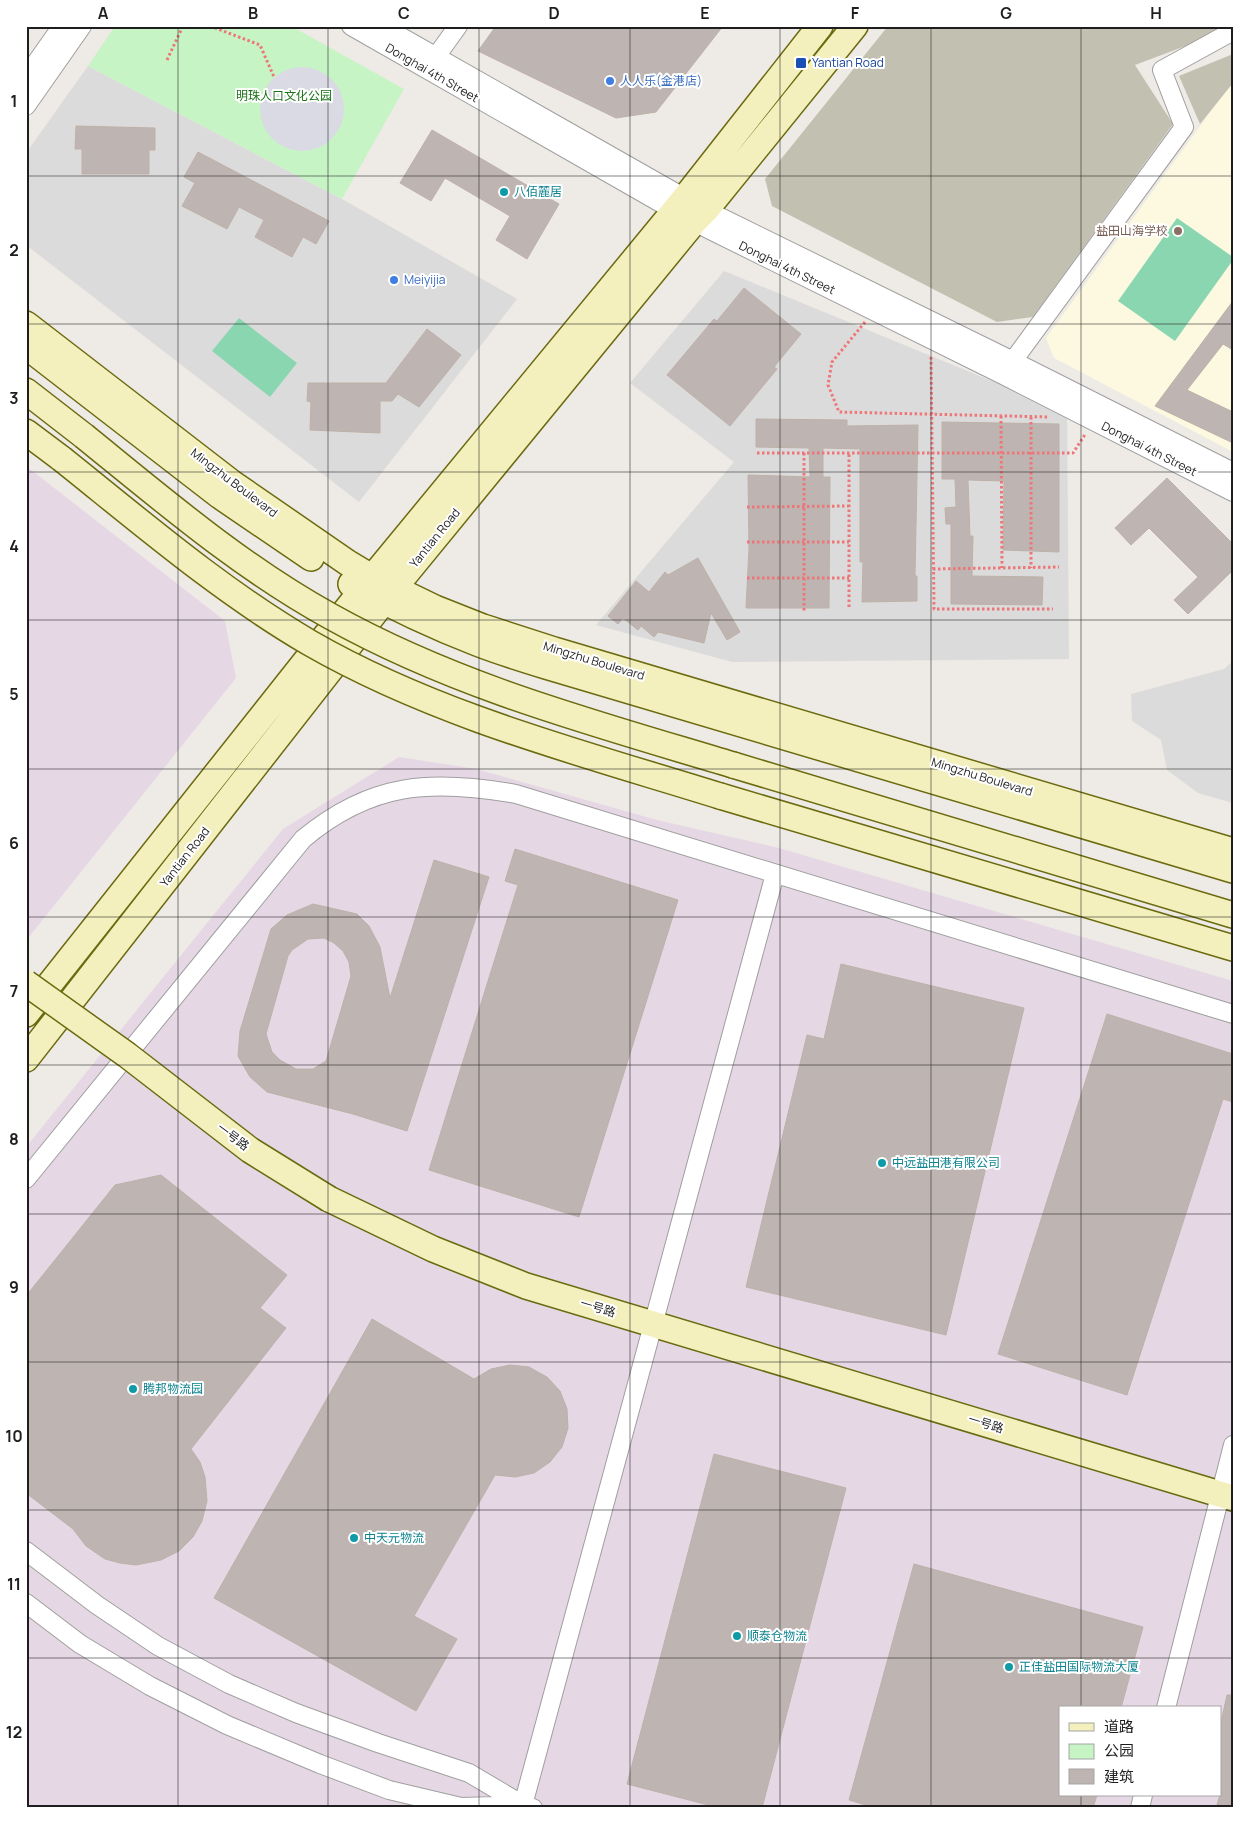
<svg xmlns="http://www.w3.org/2000/svg" width="1259" height="1834" font-family="Manrope,'Noto Sans SC',sans-serif">
<style>
.residential{fill:#dcdbdb}
.industrial{fill:#e6d7e5;fill-rule:evenodd}
.education{fill:#fcf9e0}
.construction{fill:#c2c0b1}
.park{fill:#c7f4c5}
.pitch{fill:#8ad6b0}
.plaza{fill:#d9dae3}
.building{fill:#beb5b2;stroke:#beb0a8;fill-rule:evenodd}
.lines{fill:none;stroke-linecap:round;stroke-linejoin:round}
.street-casing{stroke:#9f9f9f;stroke-width:20}
.secondary-casing{stroke:#6b6a0f;stroke-width:28}
.path{stroke:#ed7778;stroke-width:3;stroke-dasharray:2.5 2.5;stroke-linecap:butt}
.street{stroke:#fff;stroke-width:18}
.secondary{stroke:#f3f0bd;stroke-width:25}
.secondary-bridge-casing{stroke:#6b6a0f;stroke-width:28;stroke-linecap:butt}
.secondary-bridge{stroke:#f3f0bd;stroke-width:25}
.grid{fill:none;stroke:#1e1e1e;stroke-width:1;stroke-opacity:0.55}
.transit-dot{fill:#1a4fb4;stroke:#fff;stroke-width:2}
.shop-dot{fill:#3f7fe0;stroke:#fff;stroke-width:2}
.culture-dot{fill:#0f9aa8;stroke:#fff;stroke-width:2}
.education-dot{fill:#8d6e63;stroke:#fff;stroke-width:2}
.labels{text-anchor:middle;stroke-width:4;stroke-linejoin:round;paint-order:stroke}
.transit-label{font-size:12px;fill:#164399;stroke:#fff;text-anchor:start}
.street-label{font-size:12px;fill:#1e1e1e;stroke:#fff}
.shop-label{font-size:12px;fill:#366cbe;stroke:#fff;text-anchor:start}
.park-label{font-size:12px;fill:#187215;stroke:#fff}
.culture-label{font-size:12px;fill:#0d838f;stroke:#fff;text-anchor:start}
.education-label{font-size:12px;fill:#785e54;stroke:#fff;text-anchor:end}
.neatline{fill:none;stroke:#1e1e1e;stroke-width:2}
.grid-label{font-size:16px;text-anchor:middle;font-weight:bold;fill:#1e1e1e}
</style>
<rect width="100%" height="100%" fill="#eeeae5"/>
<path class="residential" d="M88 66 342 199 517 299 359 502 26 245V153Z
M724 271 1067 412 1069 659 732 662 596 625 734 462 630 383Z
M1233 661V803L1198 793 1167 770 1161 740 1132 721 1131 694 1224 669Z"/>
<path class="industrial" d="M26 466 225 621 236 678 29 937 26 935Z
M399 757 476 769 657 820 779 848 1233 981V1808H26V1147L283 829ZM1060 1708H1220V1795H1060Z"/>
<path class="education" d="M1232 82 1233 83V452L1054 358 1046 338Z"/>
<path class="construction" d="M888 26H1233V28L1135 65 1173 124 1033 317 997 322 772 206 765 179Z
M1233 54V83L1200 124 1179 76Z"/>
<path class="park" d="M115 26H291L404 89 342 199 88 66Z"/>
<path class="pitch" d="M1177 218 1233 257V260L1175 341 1118 301Z
M239 318 297 363 270 397 212 351Z"/>
<path class="plaza" d="M260 109a42 42 0 1 1 84 0a42 42 0 1 1-84 0Z"/>
<path class="building" d="M496 26H723L656 112 616 118 478 51Z
M76 126 155 128V150H149V174H82V149H75Z
M432 130 559 204 527 259 496 240 510 216 445 178 431 201 400 183Z
M198 152 329 221 316 244 303 237 292 257 255 237 264 220 239 207 227 229 182 206 195 183 184 177Z
M744 288 801 334 774 367 777 369 730 426 667 375 714 319 717 321Z
M1233 301V350L1223 344 1187 390 1233 412V443L1155 406Z
M427 329 461 355 419 407 398 394 392 401H380V433L310 430 311 402 307 401 308 383H386Z
M756 419 847 420V426L918 425 915 576H917V601L862 602 863 562H860V449L823 448V477H830L829 608H746L749 548 748 475 810 477 809 448 756 447Z
M942 422 1059 424V552L1003 550 1004 481 968 480 970 536H973L972 576 1043 577 1042 605 951 604V524H946L945 508 956 507 955 479H942Z
M1167 478 1233 544V570L1188 614 1174 600 1198 577 1149 528 1131 545 1115 528Z
M698 558 740 632 727 640 711 613 704 643 658 632 654 637 641 626 638 630 623 618 618 624 608 616 636 581 649 592 665 572 668 575Z
M515 849 678 900 579 1217 429 1170 518 885 505 881Z
M434 860 489 877 407 1131 353 1114 267 1092 250 1077 238 1056 240 1031 271 929 287 915 313 904 357 914 369 926 380 947 390 998ZM324 938 334 943 343 951 349 962 351 976 326 1061 313 1069H296L280 1060 272 1052 266 1034 288 956 292 950 308 939Z
M841 964 1024 1008 946 1335 746 1287 807 1035 824 1039Z
M1107 1014 1233 1054V1102L1223 1099 1127 1395 998 1354Z
M161 1175 287 1275 260 1308 286 1328 191 1449 200 1462 205 1477 207 1501 202 1521 193 1537 179 1551 161 1560 136 1565 120 1563 105 1559 86 1546 73 1529 26 1493V1296L115 1185Z
M372 1319 474 1379 491 1369 510 1365 529 1367 547 1377 560 1391 567 1409 568 1428 562 1447 550 1462 534 1473 515 1477 495 1475 414 1616 457 1639 416 1711 214 1598Z
M714 1454 846 1488 762 1808H720L627 1784Z
M914 1564 1143 1627 1121 1708H1060V1795H1097L1093 1808H876L849 1800Z
M1227 1695H1233V1808H1216L1220 1795V1727Z"/>
<g class="lines">
<g class="street-casing">
<path id="street" d="M351 26 694 222 1003 375 1233 492
M382 26 706 210 1013 361 1233 472
M430 65 458 26
M26 77 62 26
M26 106 82 26
M1007 369 1184 127 1162 70 1233 31
M26 1179 303 839C371 782 432 779 516 794L1233 1014
M26 1551 97 1605 158 1646 229 1684 296 1713 378 1743 469 1773 523 1805 533 1808
M26 1603 80 1644 150 1686 227 1725 320 1764 389 1790 461 1807 522 1805
M1166 1708 1233 1445
M523 1805 775 874
M1140 1808 1143 1795"/>
</g>
<g class="secondary-casing">
<path id="secondary" d="M26 324 232 483 348 563 373 578 435 608 483 627 554 650 1233 851
M26 346 220 496 311 558
M26 391 84 436
M26 432 62 459
M351 584C391 606 433 626 477 643 500 652 523 659 546 666L1233 870
M733 765 1233 915
M720 796 1233 948
M26 1014 362 590 684 199 820 26
M26 1059 395 587 694 222 706 210 855 26
M329 1199 433 1249 526 1286 1233 1498"/>
</g>
<path class="path" d="M210 26 260 45 274 77
M167 60 183 26
M865 322 832 362 828 385 839 412 1049 417
M931 357 934 609H1053
M1001 416 1002 568
M1031 417V568
M757 453H1073L1086 433
M804 453V611
M747 507 849 506
M747 542H849
M933 569 1059 567
M747 578H849
M849 607V453"/>
<use href="#street" class="street"/>
<use href="#secondary" class="secondary"/>
<g class="secondary-bridge-casing">
<path id="secondary-bridge" d="M84 436C163 500 241 567 330 616 457 687 594 723 733 765
M62 459C142 523 221 591 310 643 437 716 582 753 720 796
M26 983 127 1055 250 1150 329 1199"/>
</g>
<use href="#secondary-bridge" class="secondary-bridge"/>
</g>
<path class="grid" d="M178 26V1808M328 26V1808M479 26V1808M630 26V1808M780 26V1808M931 26V1808M1081 26V1708M26 176H1233M26 324H1233M26 472H1233M26 620H1233M26 769H1233M26 917H1233M26 1065H1233M26 1214H1233M26 1362H1233M26 1510H1233M26 1658H1233M1081 1795V1808"/>
<rect class="transit-dot" x="795" y="57" width="12" height="12" rx="2.5"/>
<g class="shop-dot">
<circle cx="610" cy="81" r="5"/>
<circle cx="394" cy="280" r="5"/>
</g>
<g class="culture-dot">
<circle cx="504" cy="192" r="5"/>
<circle cx="882" cy="1163" r="5"/>
<circle cx="133" cy="1389" r="5"/>
<circle cx="354" cy="1538" r="5"/>
<circle cx="737" cy="1636" r="5"/>
<circle cx="1009" cy="1667" r="5"/>
</g>
<circle class="education-dot" cx="1178" cy="231" r="5"/>
<g class="labels">
<g class="transit-label">
<text x="812" y="67">Yantian Road</text>
</g>
<g class="street-label">
<text transform="translate(432 73) rotate(30)" y="4">Donghai 4th Street</text>
<text transform="translate(787 268) rotate(26)" y="4">Donghai 4th Street</text>
<text transform="translate(1149 449) rotate(27)" y="4">Donghai 4th Street</text>
<text transform="translate(234 483) rotate(37)" y="4">Mingzhu Boulevard</text>
<text transform="translate(435 538) rotate(-51)" y="4">Yantian Road</text>
<text transform="translate(594 661) rotate(17)" y="4">Mingzhu Boulevard</text>
<text transform="translate(982 777) rotate(17)" y="4">Mingzhu Boulevard</text>
<text transform="translate(185 857) rotate(-52)" y="4">Yantian Road</text>
<text transform="translate(233 1137) rotate(37)" y="4">一号路</text>
<text transform="translate(598 1308) rotate(17)" y="4">一号路</text>
<text transform="translate(986 1424) rotate(17)" y="4">一号路</text>
</g>
<g class="shop-label">
<text x="620" y="85">人人乐(金港店)</text>
<text x="404" y="284">Meiyijia</text>
</g>
<g class="park-label">
<text x="284" y="100">明珠人口文化公园</text>
</g>
<g class="culture-label">
<text x="514" y="196">八佰麓居</text>
<text x="892" y="1167">中远盐田港有限公司</text>
<text x="143" y="1393">腾邦物流园</text>
<text x="364" y="1542">中天元物流</text>
<text x="747" y="1640">顺泰仓物流</text>
<text x="1019" y="1671">正佳盐田国际物流大厦</text>
</g>
<g class="education-label">
<text x="1168" y="235">盐田山海学校</text>
</g>
</g>
<rect width="1259" height="1834" fill="none" stroke="#ffffff" stroke-width="55"/>
<rect x="1059" y="1706" width="162" height="90" fill="#ffffff" stroke="#a5a5a5"/>
<rect x="1069" y="1723" width="25" height="8" fill="#f3f0bd" stroke="#a5a5a5"/>
<text x="1104" y="1732" font-size="15" fill="#1e1e1e">道路</text>
<rect x="1069" y="1744" width="25" height="15" fill="#c7f4c5" stroke="#a5a5a5"/>
<text x="1104" y="1756" font-size="15" fill="#1e1e1e">公园</text>
<rect x="1069" y="1769" width="25" height="15" fill="#beb5b2" stroke="#a5a5a5"/>
<text x="1104" y="1782" font-size="15" fill="#1e1e1e">建筑</text>
<rect x="28" y="28" width="1204" height="1778" class="neatline"/>
<g class="grid-label">
<text x="103" y="19">A</text>
<text x="253" y="19">B</text>
<text x="404" y="19">C</text>
<text x="554" y="19">D</text>
<text x="705" y="19">E</text>
<text x="855" y="19">F</text>
<text x="1006" y="19">G</text>
<text x="1156" y="19">H</text>
<text x="14" y="107">1</text>
<text x="14" y="256">2</text>
<text x="14" y="404">3</text>
<text x="14" y="552">4</text>
<text x="14" y="700">5</text>
<text x="14" y="849">6</text>
<text x="14" y="997">7</text>
<text x="14" y="1145">8</text>
<text x="14" y="1293">9</text>
<text x="14" y="1442">10</text>
<text x="14" y="1590">11</text>
<text x="14" y="1738">12</text>
</g>
</svg>
